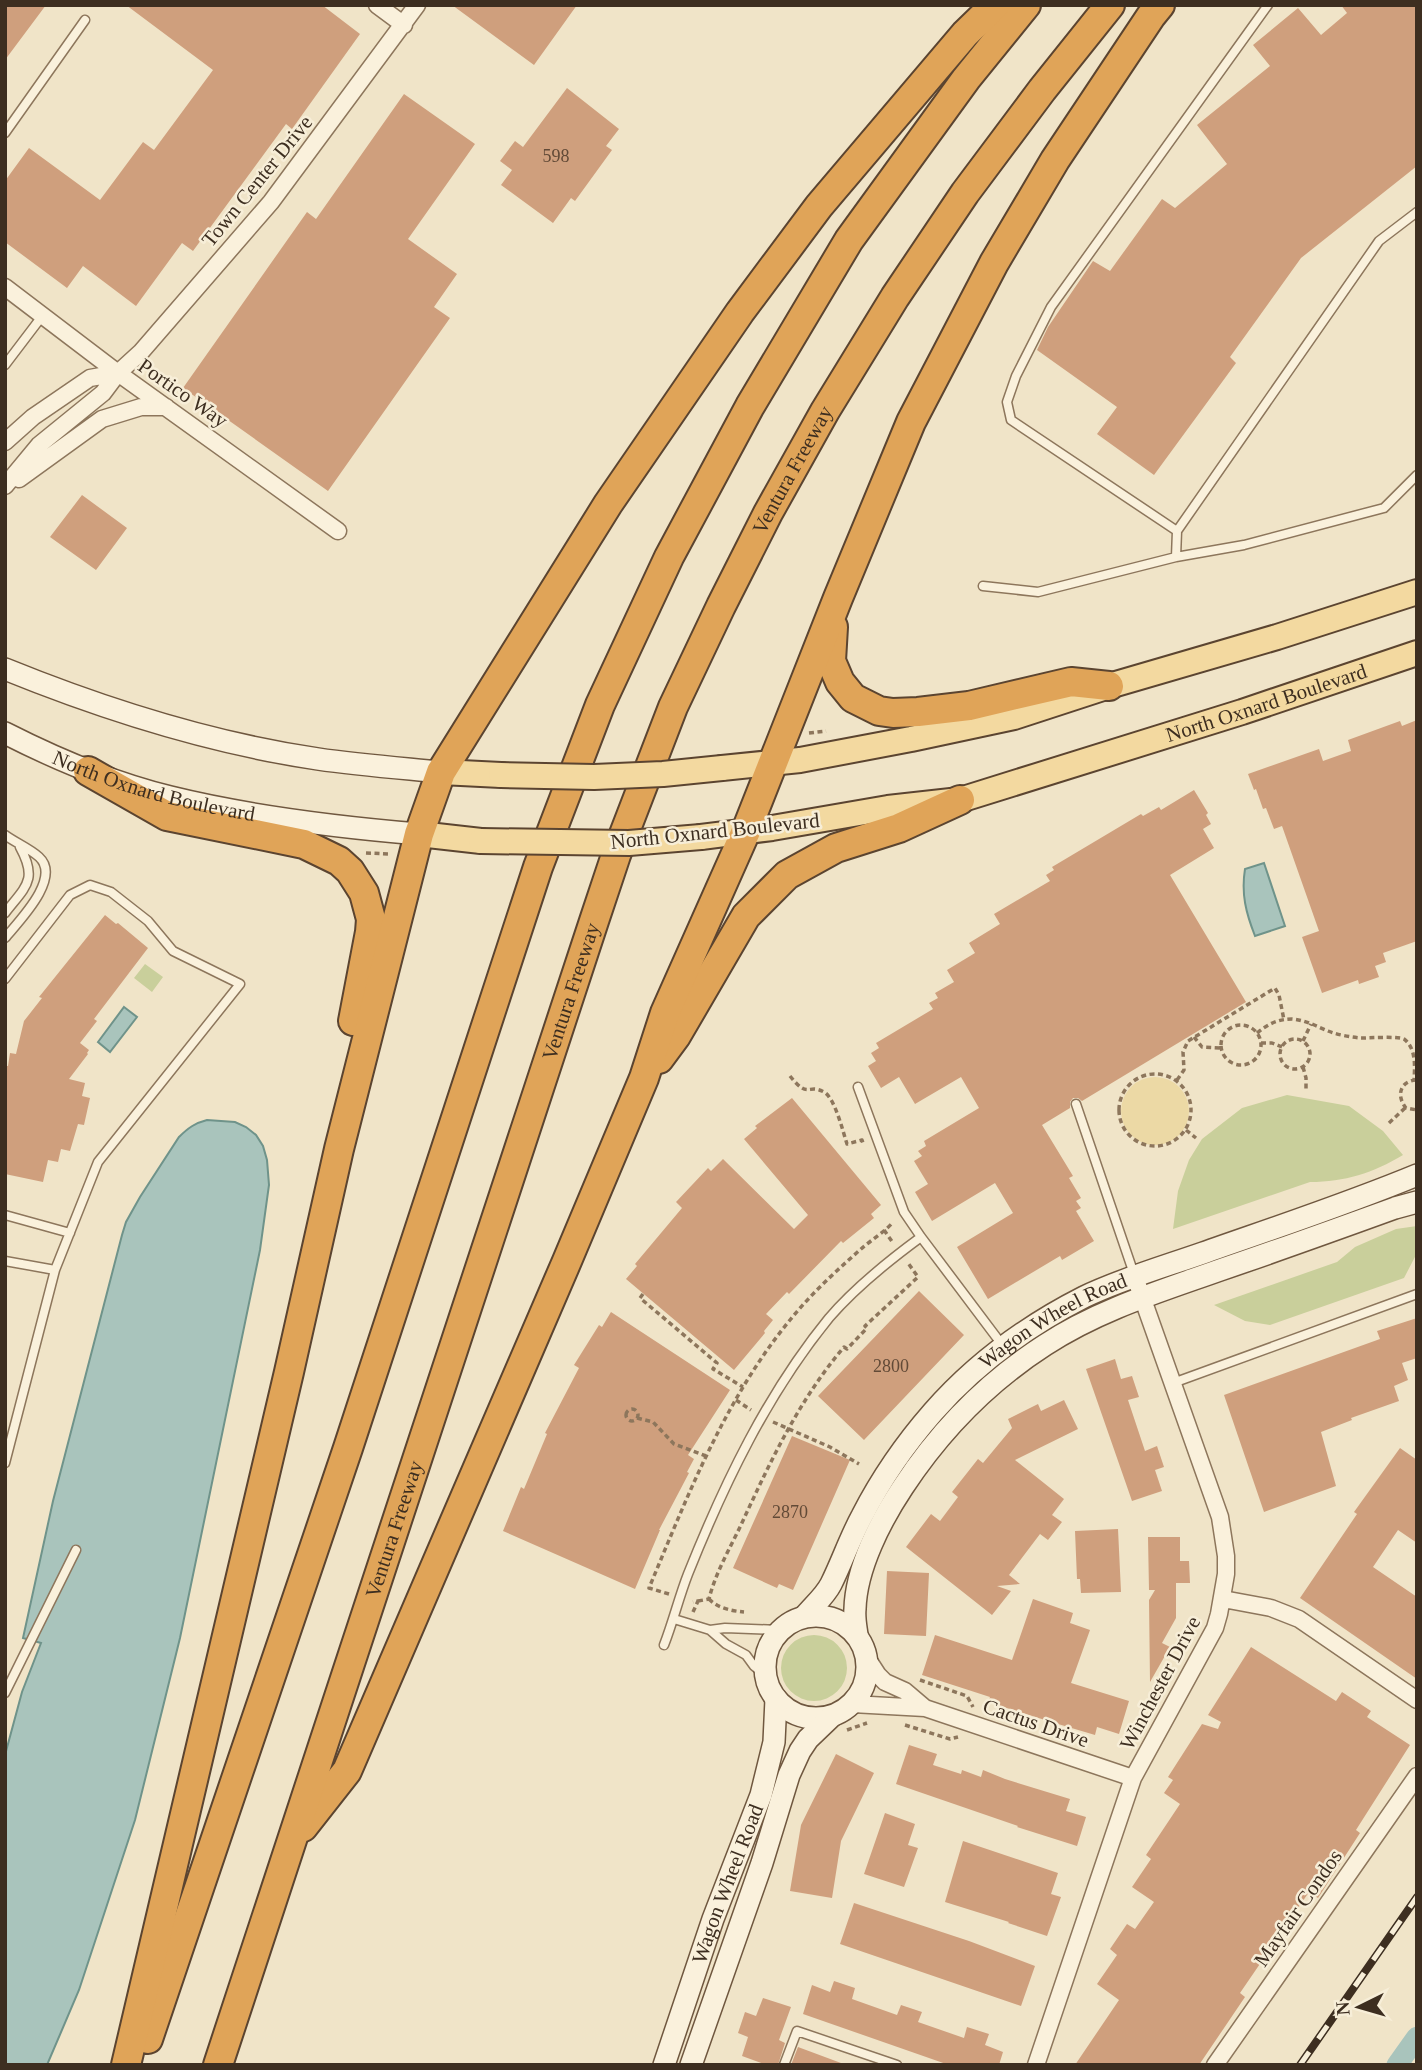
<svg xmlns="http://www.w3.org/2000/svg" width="1422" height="2070" font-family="Georgia,serif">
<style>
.green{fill:#c9cf9b}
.sand{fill:#ecd9a5}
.water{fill:#a9c4bc;stroke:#6f938a;stroke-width:2}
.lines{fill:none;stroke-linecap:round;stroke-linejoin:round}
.canal{stroke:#a9c4bc;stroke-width:21}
.building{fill:#cf9f7d}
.lane-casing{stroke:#8d765c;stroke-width:11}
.street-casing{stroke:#8d765c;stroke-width:19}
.secondary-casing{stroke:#6f573f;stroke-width:24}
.primary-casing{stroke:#5b4430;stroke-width:28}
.highway-casing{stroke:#5b4430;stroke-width:32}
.path{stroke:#8d765c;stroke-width:3.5;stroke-dasharray:5 3.5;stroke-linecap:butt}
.lane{stroke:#faf1dc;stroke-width:8}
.street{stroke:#faf1dc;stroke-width:16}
.secondary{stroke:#faf1dc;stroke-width:21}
.primary{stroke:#f3d9a0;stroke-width:24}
.highway{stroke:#e0a458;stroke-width:28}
.rail-casing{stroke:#3d2e20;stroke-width:8}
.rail{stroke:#f7eed8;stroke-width:5;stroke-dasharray:16;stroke-linecap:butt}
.primary-bridge-casing{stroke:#5b4430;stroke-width:28;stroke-linecap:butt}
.primary-bridge{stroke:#f3d9a0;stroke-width:24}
.labels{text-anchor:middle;stroke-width:5;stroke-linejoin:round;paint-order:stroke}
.number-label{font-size:18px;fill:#624a37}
.street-label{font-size:21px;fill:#3d2e20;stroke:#f7eed8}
</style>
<rect width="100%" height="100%" fill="#f0e4c8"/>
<path class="green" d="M145 964 163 977 152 992 134 978Z
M1287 1095 1349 1106 1383 1131 1403 1155C1373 1173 1345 1182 1310 1182L1173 1229 1178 1191 1189 1160 1202 1139 1242 1108Z
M1417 1226V1253L1404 1278 1270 1325 1245 1321 1214 1305 1337 1262 1355 1247 1396 1229Z
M781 1668a33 33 0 1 1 66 0a33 33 0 1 1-66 0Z"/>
<path class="sand" d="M1121 1111a34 34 0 1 1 68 0a34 34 0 1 1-68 0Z"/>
<path class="water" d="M1264 863 1285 926 1255 936C1246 913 1241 894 1245 869Z
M124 1007 137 1017 110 1052 98 1042Z
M207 1120 235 1122 246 1127 256 1135 263 1146 267 1160 269 1185 260 1250 180 1638 135 1820 79 1990 47 2065H5V1755L22 1692 41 1643 23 1638 53 1501 122 1235 126 1222 140 1197 179 1137C188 1128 195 1123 207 1120Z"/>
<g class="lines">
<path class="canal" d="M1397 2065 1417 2037"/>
</g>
<path class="building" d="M5 5H46L5 60Z
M126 5H322L360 34 292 129 286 124 193 251 182 243 136 306 83 266 67 288 5 242V181L29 148 100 200 143 142 154 150 213 70Z
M452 5H577L534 65Z
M1341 5H1417V166L1301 258 1230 357 1236 363 1154 475 1097 434 1117 407 1037 350 1048 327 1093 261 1110 271 1162 199 1175 208 1227 164 1197 125 1270 66 1253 45 1298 8 1321 35 1347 13Z
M567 88 619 129 606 146 612 150 575 201 571 198 553 223 501 185 512 170 500 161 515 141 523 147Z
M404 94 475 144 408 239 457 274 434 307 450 318 328 491 183 388 307 212 316 219Z
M82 495 127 528 96 570 50 537Z
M1417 720V941L1383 953 1386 962 1375 966 1379 977 1359 984 1358 980 1322 993 1302 937 1319 931 1282 826 1274 829 1266 808 1263 809 1256 789 1254 790 1248 774 1319 749 1323 761 1351 751 1348 740 1400 721 1402 726Z
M1194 790 1208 813 1206 815 1211 824 1203 829 1214 848 1170 875 1246 1002 1082 1101 1078 1098H1073L1070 1102V1108L1042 1125 1073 1176 1069 1178 1081 1198 1076 1201 1081 1208 1076 1211 1094 1241 1062 1260 1060 1256 988 1299 957 1247 1013 1213 995 1183 932 1221 915 1192 928 1184 914 1161 922 1156 918 1151 926 1146 924 1141 979 1108 961 1077 915 1104 899 1077 881 1088 868 1066 876 1061 871 1053 879 1048 876 1043 933 1009 929 1003 938 998 935 993 954 982 947 970 975 953 969 943 1000 924 994 914 1050 881 1046 875 1054 870 1052 867 1141 814 1143 816 1159 807 1161 810Z
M105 915 116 924 118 923 148 948 94 1019 97 1021 80 1043 89 1050 87 1053 88 1054 69 1079 85 1083 82 1096 90 1098 84 1125 78 1124 70 1151 61 1149 58 1162 48 1160 43 1182 5 1174V1066H8L10 1053 16 1054 24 1021 42 998 39 997Z
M792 1098 881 1205 871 1214 874 1218 843 1243 841 1241 789 1294 787 1292 766 1314 773 1320 764 1331 765 1333 734 1370 626 1279 637 1266 635 1264 682 1208 676 1202 708 1168 711 1171 723 1159 794 1229 808 1215 744 1139 757 1128 755 1126Z
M919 1291 964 1335 864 1440 818 1396Z
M611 1312 730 1390 688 1455 694 1459 687 1472 689 1473 659 1530H660L635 1589 503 1531 521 1487 524 1489 547 1434 545 1433 579 1368 574 1365 599 1325 602 1327Z
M1417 1318V1358L1402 1363 1408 1380 1394 1386 1399 1401 1351 1418 1352 1420 1321 1432 1336 1486 1264 1512 1224 1395 1380 1339 1377 1331Z
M1115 1359 1121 1379 1132 1376 1139 1397 1128 1400 1145 1451 1157 1446 1164 1467 1155 1470 1162 1491 1132 1501 1086 1369Z
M1064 1400 1078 1429 1015 1460 1064 1499 1052 1515 1062 1522 1048 1540 1040 1534 1009 1575 1020 1584 997 1586 1011 1591 992 1615 906 1547 931 1514 940 1521 958 1497 952 1492 978 1459 983 1463 1012 1428 1008 1419 1038 1404 1041 1411Z
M792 1436 850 1460 793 1590 779 1584 777 1588 733 1568Z
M1400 1448 1417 1460V1543L1398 1530 1373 1567 1417 1597V1679L1300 1598 1357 1514 1354 1512Z
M1118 1529 1121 1592 1081 1593 1080 1579H1077L1075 1531Z
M1148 1537H1180V1561H1189L1190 1583H1176V1618L1162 1643 1170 1647 1150 1682 1149 1600 1155 1590H1149Z
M887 1571 929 1573 926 1636 884 1634Z
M1033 1599 1073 1613 1070 1623 1090 1630 1071 1683 1129 1701 1119 1734 1097 1727 1095 1735 1048 1721 988 1702 990 1697 922 1675 935 1635 1012 1660Z
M1251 1647 1336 1701 1342 1692 1371 1711 1367 1717 1410 1745 1356 1830 1360 1833 1318 1898 1309 1892 1240 1993 1245 1997 1199 2065H1075L1119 2000 1097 1984 1117 1955 1110 1949 1127 1924 1135 1929 1154 1902 1132 1887 1151 1859 1146 1855 1180 1804 1164 1793 1173 1780 1168 1777 1202 1724 1218 1729 1221 1722 1208 1715Z
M909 1745 937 1754 933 1765 961 1774 962 1770 981 1777 983 1770 1005 1779 1070 1799 1066 1811 1086 1817 1077 1846 1017 1827 1018 1826 896 1784Z
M836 1754 874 1773 841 1841 832 1898 790 1891 801 1825Z
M885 1813 915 1824 908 1845 918 1848 904 1887 864 1874Z
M963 1841 1058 1873 1051 1894 1061 1897 1047 1936 1008 1923 1009 1922 945 1902Z
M854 1903 969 1941 1035 1966 1021 2006 840 1944Z
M834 1981 855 1988 852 1999 897 2015 901 2005 922 2012 918 2022 964 2038 967 2027 989 2034 985 2045 1003 2052 999 2065H949L803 2014 812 1985 830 1992Z
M763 1998 791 2007 779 2040 785 2043 778 2065H767L742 2056 748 2037 738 2033 745 2012 756 2016Z
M798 2047 841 2063 840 2065H791Z"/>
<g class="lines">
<g class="lane-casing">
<path id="lane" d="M5 133 85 20
M5 365 43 315
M1177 531 1379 241 1417 212
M1176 557 1177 531 1011 420 1007 402 1016 376 1051 307 1268 5
M983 586 1038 592 1176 557 1244 545 1384 508 1417 475
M5 835C16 843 29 848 39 857 62 878 19 921 5 938
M5 913C26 886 38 880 20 847
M5 979 70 895 90 885 111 892 148 921 173 951 240 984 98 1162 55 1270 5 1261
M858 1087 904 1212 921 1237 1003 1346
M1076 1104 1134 1274
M5 1215 70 1233
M1173 1383 1417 1294
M5 1463 55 1270
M674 1619 710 1630
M664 1645C673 1622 679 1597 688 1574 724 1484 767 1394 829 1318 853 1290 891 1259 921 1237
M765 1675 754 1666 746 1655 726 1644 710 1630 725 1628 780 1630
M5 1693 76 1550
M784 2065 797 2031 897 2065"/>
</g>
<g class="street-casing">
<path id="street" d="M377 5 404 25
M5 287 118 373 338 531
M5 442 33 417 90 378 118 373
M19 479 102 419 141 407H166
M5 486 39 445 103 393 118 373 141 352 271 202 417 5
M1223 1599 1271 1608 1299 1619 1417 1700
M867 1658 878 1675 885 1682 905 1691 925 1708
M852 1704 925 1708 1133 1778
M1036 2065 1133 1778 1215 1628 1219 1614 1226 1574V1556L1220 1517 1135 1277
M1215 2065 1417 1776"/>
</g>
<g class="secondary-casing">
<g id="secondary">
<path d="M5 669C106 710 210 743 318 759 359 765 400 768 441 772"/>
<path id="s1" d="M5 733C58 760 113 783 170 797 251 817 336 827 419 834"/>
<circle cx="816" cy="1667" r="51"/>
<path id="s2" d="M804 1617C813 1606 825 1596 831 1584 842 1562 850 1538 862 1516 881 1479 905 1444 933 1412 975 1364 1027 1326 1084 1297 1121 1279 1163 1267 1203 1253 1274 1228 1347 1204 1417 1175"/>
<path d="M857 1635C856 1627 854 1618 855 1609 856 1568 881 1520 903 1487 940 1431 989 1381 1045 1345 1098 1310 1161 1291 1220 1270 1279 1250 1337 1229 1395 1208L1417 1202"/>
<path id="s3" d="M664 2065 713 1919 761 1795 774 1742 776 1699"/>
<path d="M691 2065 762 1863 789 1775 800 1751 808 1739 832 1716"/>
</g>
</g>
<g class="primary-casing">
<g id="primary">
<path d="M722 768 800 760 911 739 1014 717 1109 686 1277 637 1417 592"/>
<path d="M441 772 501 775"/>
<path d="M419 834 481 841"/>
<path id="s4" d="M701 837 772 828 888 808 960 800 1242 712 1417 653"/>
</g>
</g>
<g class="highway-casing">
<g id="highway">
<path d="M833 627 831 661 840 682 853 698 879 711 893 713 918 712 969 706 1071 682 1109 686"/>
<path d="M88 771 167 816 304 844 339 861 350 871 364 893 371 919 370 932 353 1021"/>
<path d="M659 1059 676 1036 746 916 787 875 836 848 899 828 960 800"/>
<path d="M303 1827 347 1771 567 1261 644 1078 665 1013 746 831 838 598 911 422 994 263 1055 160 1151 16 1160 5"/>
<path d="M148 2039 348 1448 538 867 600 705 669 557 750 406 849 240 966 79 1026 5"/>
<path d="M126 2065 289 1372 339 1149 419 834 441 772 608 504 740 312 819 206 965 34 995 5"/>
<path id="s5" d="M218 2065 594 921 616 855 673 707 721 606 768 513 825 411 895 297 965 193 1042 90 1110 5"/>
</g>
</g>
<path class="path" d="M809 733 826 731
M366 853 390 854
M1221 1045a20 20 0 1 1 40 0a20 20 0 1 1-40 0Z
M1257 1033C1268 1024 1278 1019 1292 1019 1305 1020 1316 1026 1328 1031 1338 1035 1350 1037 1361 1038 1370 1038 1398 1036 1404 1039 1416 1048 1415 1066 1414 1080
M1194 1037 1202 1047 1221 1048
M1280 1054a15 15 0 1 1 30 0a15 15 0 1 1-30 0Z
M1303 1041 1311 1024
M1261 1043H1272L1282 1047
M1303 1067 1306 1078V1089
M1119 1110a36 36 0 1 1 72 0a36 36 0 1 1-72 0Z
M790 1076C809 1100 807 1083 824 1092 835 1098 843 1132 847 1144L862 1140 863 1143
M1177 1080 1184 1070 1183 1052 1188 1041 1275 988 1279 995 1284 1020
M1416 1080C1400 1081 1396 1096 1406 1108L1417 1110
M1389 1123 1405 1108
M1186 1130 1196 1138
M884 1230 893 1243
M643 1294 640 1298 717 1363 713 1369 743 1387
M736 1400 751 1410
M626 1415a6 6 0 1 1 12 0a6 6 0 1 1-12 0Z
M637 1418 653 1422 674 1444 706 1456
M773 1422 830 1447 859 1464
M669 1594 649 1588C688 1495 725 1399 790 1320 811 1294 836 1271 861 1249 871 1240 886 1231 893 1222
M709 1599C717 1608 732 1611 744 1612
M698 1601 709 1599C715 1574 730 1548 741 1525 770 1462 799 1400 844 1347L847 1349 867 1328 865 1326 918 1277 908 1263
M693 1612 698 1601 693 1602
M920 1680 967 1696 973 1707
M905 1725 950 1739 958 1737
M847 1730 867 1723"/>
<use href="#lane" class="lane"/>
<use href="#street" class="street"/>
<use href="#secondary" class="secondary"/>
<use href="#primary" class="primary"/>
<use href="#highway" class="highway"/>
<g class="rail-casing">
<path id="rail" d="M1300 2065 1417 1897"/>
</g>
<use href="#rail" class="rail"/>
<g class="primary-bridge-casing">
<path id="primary-bridge" d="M501 775 594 777 663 774 722 768
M481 841 629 843 701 837"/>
</g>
<use href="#primary-bridge" class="primary-bridge"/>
</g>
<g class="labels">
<g class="number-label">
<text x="556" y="162">598</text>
<text x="891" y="1372">2800</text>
<text x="790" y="1518">2870</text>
</g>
<g class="street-label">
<text transform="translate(257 181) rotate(-51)" y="7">Town Center Drive</text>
<text transform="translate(183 393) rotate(35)" y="7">Portico Way</text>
<text dy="7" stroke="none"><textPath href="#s5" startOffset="1698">Ventura Freeway</textPath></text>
<text dy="7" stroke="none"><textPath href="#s4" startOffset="583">North Oxnard Boulevard</textPath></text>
<text dy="7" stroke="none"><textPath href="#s1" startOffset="159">North Oxnard Boulevard</textPath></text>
<text transform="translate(715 831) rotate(-6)" y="7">North Oxnard Boulevard</text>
<text dy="7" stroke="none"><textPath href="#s5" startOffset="1130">Ventura Freeway</textPath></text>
<text dy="7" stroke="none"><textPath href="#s2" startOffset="396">Wagon Wheel Road</textPath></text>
<text dy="7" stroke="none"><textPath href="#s5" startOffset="564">Ventura Freeway</textPath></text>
<text transform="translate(1160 1683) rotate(-62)" y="7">Winchester Drive</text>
<text transform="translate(1036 1723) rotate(19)" y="7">Cactus Drive</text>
<text dy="7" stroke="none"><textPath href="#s3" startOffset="192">Wagon Wheel Road</textPath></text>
<text transform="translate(1298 1908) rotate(-55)" y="7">Mayfair Condos</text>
</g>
</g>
<rect width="1422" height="2070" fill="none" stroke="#3d2e20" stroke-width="14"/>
<g transform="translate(1359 2007) rotate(265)" stroke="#f7eed8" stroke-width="5" paint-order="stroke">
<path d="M0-5L12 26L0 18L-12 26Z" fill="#3d2e20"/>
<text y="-10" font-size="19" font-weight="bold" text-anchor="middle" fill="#3d2e20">N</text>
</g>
</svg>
